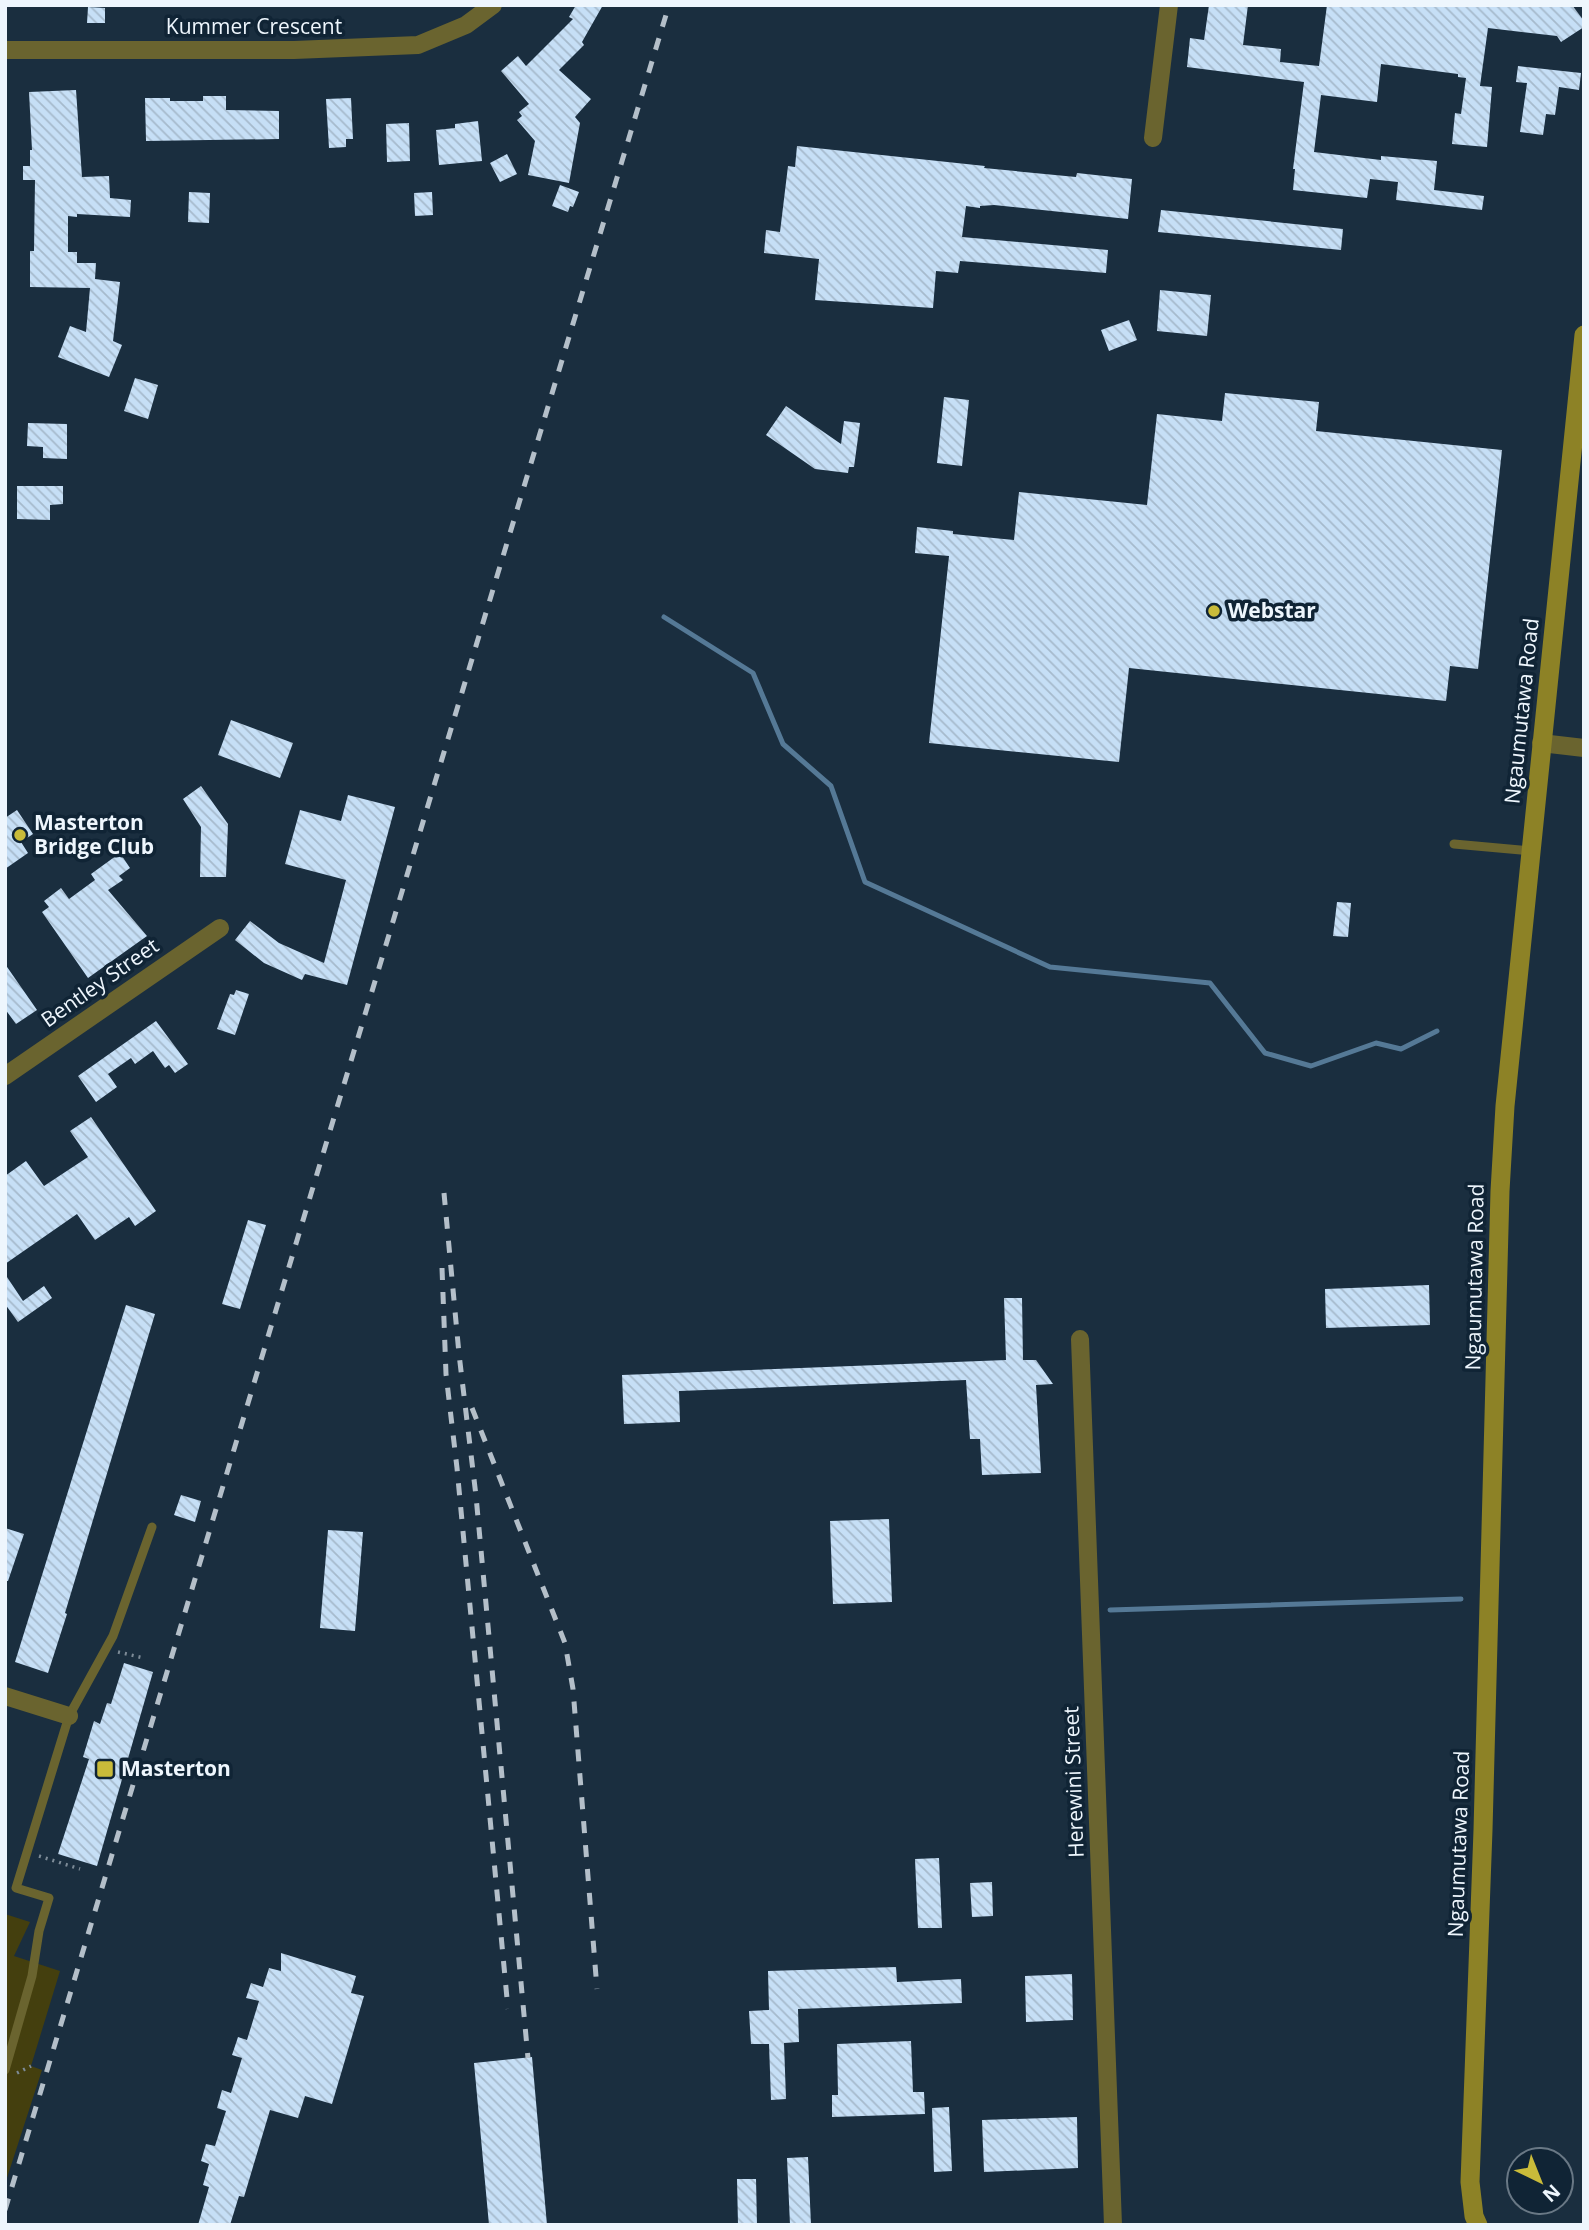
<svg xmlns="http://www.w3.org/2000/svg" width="1589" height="2230" font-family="'Open Sans',sans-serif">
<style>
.green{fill:#443f0e}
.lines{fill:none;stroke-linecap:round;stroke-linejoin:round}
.stream{stroke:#557996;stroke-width:5}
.building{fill:url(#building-back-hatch)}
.path{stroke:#7d8b97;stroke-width:3.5;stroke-dasharray:2 5;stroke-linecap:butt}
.service{stroke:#6a642f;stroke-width:9}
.minor{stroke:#6a642f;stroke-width:18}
.secondary{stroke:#8d8226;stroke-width:19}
.rail{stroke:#b4bfc9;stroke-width:5;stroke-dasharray:12 12;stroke-linecap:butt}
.poi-dot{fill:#c9bb3a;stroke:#102435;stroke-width:2.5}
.labels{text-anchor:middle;stroke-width:7;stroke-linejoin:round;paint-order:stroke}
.street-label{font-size:21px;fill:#eef6fd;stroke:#102435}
.poi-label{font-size:21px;font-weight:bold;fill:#eef6fd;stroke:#102435;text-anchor:start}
</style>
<defs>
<pattern id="building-back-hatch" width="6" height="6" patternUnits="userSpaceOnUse" patternTransform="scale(1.75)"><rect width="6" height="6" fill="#c6dff6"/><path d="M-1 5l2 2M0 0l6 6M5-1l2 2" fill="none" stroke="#a6bacc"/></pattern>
</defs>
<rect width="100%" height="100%" fill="#1a2e3f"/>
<path class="green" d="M5 1914 30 1922 14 1956 60 1971 31 2066 42 2070 5 2184Z"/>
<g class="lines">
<path class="stream" d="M664 617 753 673 783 744 831 786 865 882 1050 967 1210 983 1265 1053 1311 1066 1376 1043 1401 1049 1437 1031
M1110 1610 1461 1599"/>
</g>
<path class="building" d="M576 5H603L582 42 584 45 559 70 591 99 575 117 580 123 569 183 528 175 535 141 517 120 522 116 519 112 529 104 501 71 518 56 526 66 573 19 569 17Z
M1209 5H1248L1243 45 1281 49 1280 62 1319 66 1327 5H1572L1584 21V27L1561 42 1557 36 1488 28 1480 86 1492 87 1487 147 1452 144 1455 113 1461 114 1466 78 1458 77V74L1381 64 1377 102 1321 95 1314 152 1381 160V156L1437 161 1434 190 1484 196 1482 210 1396 200 1398 182 1370 179 1367 198 1293 190 1295 169H1293L1304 82 1187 67 1190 38 1204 40Z
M88 7 105 8V23H87Z
M1518 66 1581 73 1579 90 1559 87 1555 115 1546 114 1543 135 1520 132 1527 83 1516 82Z
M76 90 82 177 109 176 110 198 131 200 130 217 77 214V217L68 216V252H77V263H96L95 279 120 282 113 341 122 345 109 377 58 357 70 326 86 332 90 288 30 287V251H34L35 180H23V166H30V150H32L29 92Z
M203 96H226V110L279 111V139L146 141 145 98H170V101H203Z
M351 98 353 139H346V147L329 148 326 99Z
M478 121 482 161 439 165 436 130 455 128V124Z
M409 123 410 161 387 162 386 124Z
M797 146 985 166 984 168 1076 177 1077 173 1132 179 1128 219 994 205 980 206V208L966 206 962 237 1108 250 1106 273 960 261 958 273 936 271 933 308 815 300 819 259 764 253 766 230 780 232 788 166 795 167Z
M507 154 517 174 500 182 490 163Z
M560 185 579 192 573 207 570 206 568 212 552 206Z
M189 192 210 193 209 223 188 222Z
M432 192 433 215 415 216 414 193Z
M1161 210 1343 229 1341 250 1158 232Z
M1160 290 1211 295 1207 336 1157 331Z
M1129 320 1137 340 1109 351 1101 330Z
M135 378 158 385 148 419 124 411Z
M1225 393 1319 402 1316 431 1502 450 1478 669 1450 666 1446 701 1129 668 1119 762 929 743 949 556 915 553 917 527 953 531V534L1014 540 1019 492 1147 505 1157 414 1222 421Z
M944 397 969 400 962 466 937 463Z
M786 406 841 444 844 421 860 423 854 467H849L848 473 815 469 766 435Z
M28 423 67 424V459L43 458V447L27 446Z
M17 486H63V504L50 505V520L17 519Z
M231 720 293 743 280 778 218 755Z
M201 786 228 824 226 877H200L201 827 183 799Z
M348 795 395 807 347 985 305 974 302 980 264 963 235 940 250 921 279 943 324 963 346 880 285 864 300 810 341 821Z
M17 810 33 834 21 842 28 853 5 869V818Z
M120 853 130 868 119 876 123 880 108 890 147 936 88 978 42 912 49 907 44 901 61 888 69 899 95 880 91 874Z
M1337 902 1351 903 1348 937 1333 936Z
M5 964 37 1010 16 1024 5 1009Z
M236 990 249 994 235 1035 217 1029 230 994 234 995Z
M156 1021 188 1064 175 1073 169 1065 165 1068 153 1051 135 1064 131 1058 108 1074 117 1087 96 1102 78 1076Z
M91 1117 156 1211 135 1226 129 1217 95 1240 77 1214 5 1264V1176L26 1161 44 1186 88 1157 70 1131Z
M248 1220 266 1225 240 1309 222 1304Z
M5 1274 23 1301 44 1286 52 1298 18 1322 5 1304Z
M1429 1285 1430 1325 1326 1328 1325 1289Z
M1004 1298H1022L1023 1360H1036L1053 1384 1036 1385 1041 1473 982 1475 980 1439H970L966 1380 679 1391 680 1422 624 1424 622 1375 1006 1360Z
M126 1305 155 1314 65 1613 67 1614 48 1673 15 1662Z
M181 1495 201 1501 195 1522 174 1515Z
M889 1519 892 1602 833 1604 830 1521Z
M5 1528 24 1534 8 1581H5Z
M328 1530 363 1532 355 1631 320 1628Z
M124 1663 153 1672 97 1866 58 1854 89 1759 83 1757 94 1721 100 1724 107 1703 111 1704Z
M939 1858 942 1928H918L915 1859Z
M992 1882 993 1916 972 1917 970 1883Z
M281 1953 356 1976 351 1993 364 1996 332 2104 305 2096 298 2118 270 2110 244 2197 239 2196 230 2225H198L209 2187 203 2185 209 2164 201 2161 206 2144 215 2146 226 2111 217 2108 222 2090 231 2093 242 2058 232 2055 238 2037 247 2040 259 2001 246 1998 251 1983 263 1987 269 1968 281 1971Z
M896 1967 897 1982 961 1979 962 2003 798 2009 799 2042 784 2043 786 2099 771 2100 769 2044H751L749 2011 769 2010 768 1971Z
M1072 1974 1073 2020 1026 2022 1025 1976Z
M911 2041 913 2092H924L925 2114 832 2117V2095H838L837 2044Z
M532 2057 547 2225H489L474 2063Z
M949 2107 952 2171 934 2172 932 2108Z
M1077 2117 1078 2168 984 2172 982 2120Z
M808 2157 811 2225H790L787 2158Z
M737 2179H756L757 2225H738Z"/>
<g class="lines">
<path class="path" d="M118 1652 144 1658
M39 1856 80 1869
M17 2073 31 2066"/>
<path class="service" d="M1454 844 1531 851
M5 2070 32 1976 39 1931 49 1898 16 1888 69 1716 113 1636 152 1527"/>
<path class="minor" d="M5 50H294L418 45 466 25 493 5
M1153 138 1169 5
M1541 743 1584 748
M5 1076 220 928
M1080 1339 1113 2225
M5 1696 69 1716"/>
<path class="secondary" d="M1478 2225 1474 2216 1470 2182 1483 1830 1500 1191 1505 1106 1584 335"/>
<path class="rail" d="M444 1193 459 1354 476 1496 528 2058
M442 1268 446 1374 457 1468 508 2009
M472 1408 565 1643 573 1689 597 1989
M5 2210 669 5"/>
</g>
<g class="poi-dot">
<circle cx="1214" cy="611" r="7"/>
<circle cx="20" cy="835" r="7"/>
<rect x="96" y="1760" width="18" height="18" rx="3.5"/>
</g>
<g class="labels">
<g class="street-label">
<text x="254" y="34">Kummer Crescent</text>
<text transform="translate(1522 711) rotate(-84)" y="7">Ngaumutawa Road</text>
<text transform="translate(100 983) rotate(-35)" y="7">Bentley Street</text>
<text transform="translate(1475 1277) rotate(-89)" y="7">Ngaumutawa Road</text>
<text transform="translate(1074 1782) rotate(-92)" y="7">Herewini Street</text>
<text transform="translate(1459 1844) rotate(-88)" y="7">Ngaumutawa Road</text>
</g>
<g class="poi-label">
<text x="1228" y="618">Webstar</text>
<text x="34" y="830">Masterton<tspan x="34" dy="24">Bridge Club</tspan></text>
<text x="121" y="1776">Masterton</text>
</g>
</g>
<rect width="1589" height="2230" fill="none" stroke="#eef6fd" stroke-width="14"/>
<g transform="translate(1540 2181) rotate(137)"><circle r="33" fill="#102435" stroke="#697885" stroke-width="2"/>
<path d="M0-5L12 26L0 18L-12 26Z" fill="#c9bb3a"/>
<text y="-10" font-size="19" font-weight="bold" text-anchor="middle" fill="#eef6fd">N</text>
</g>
</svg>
